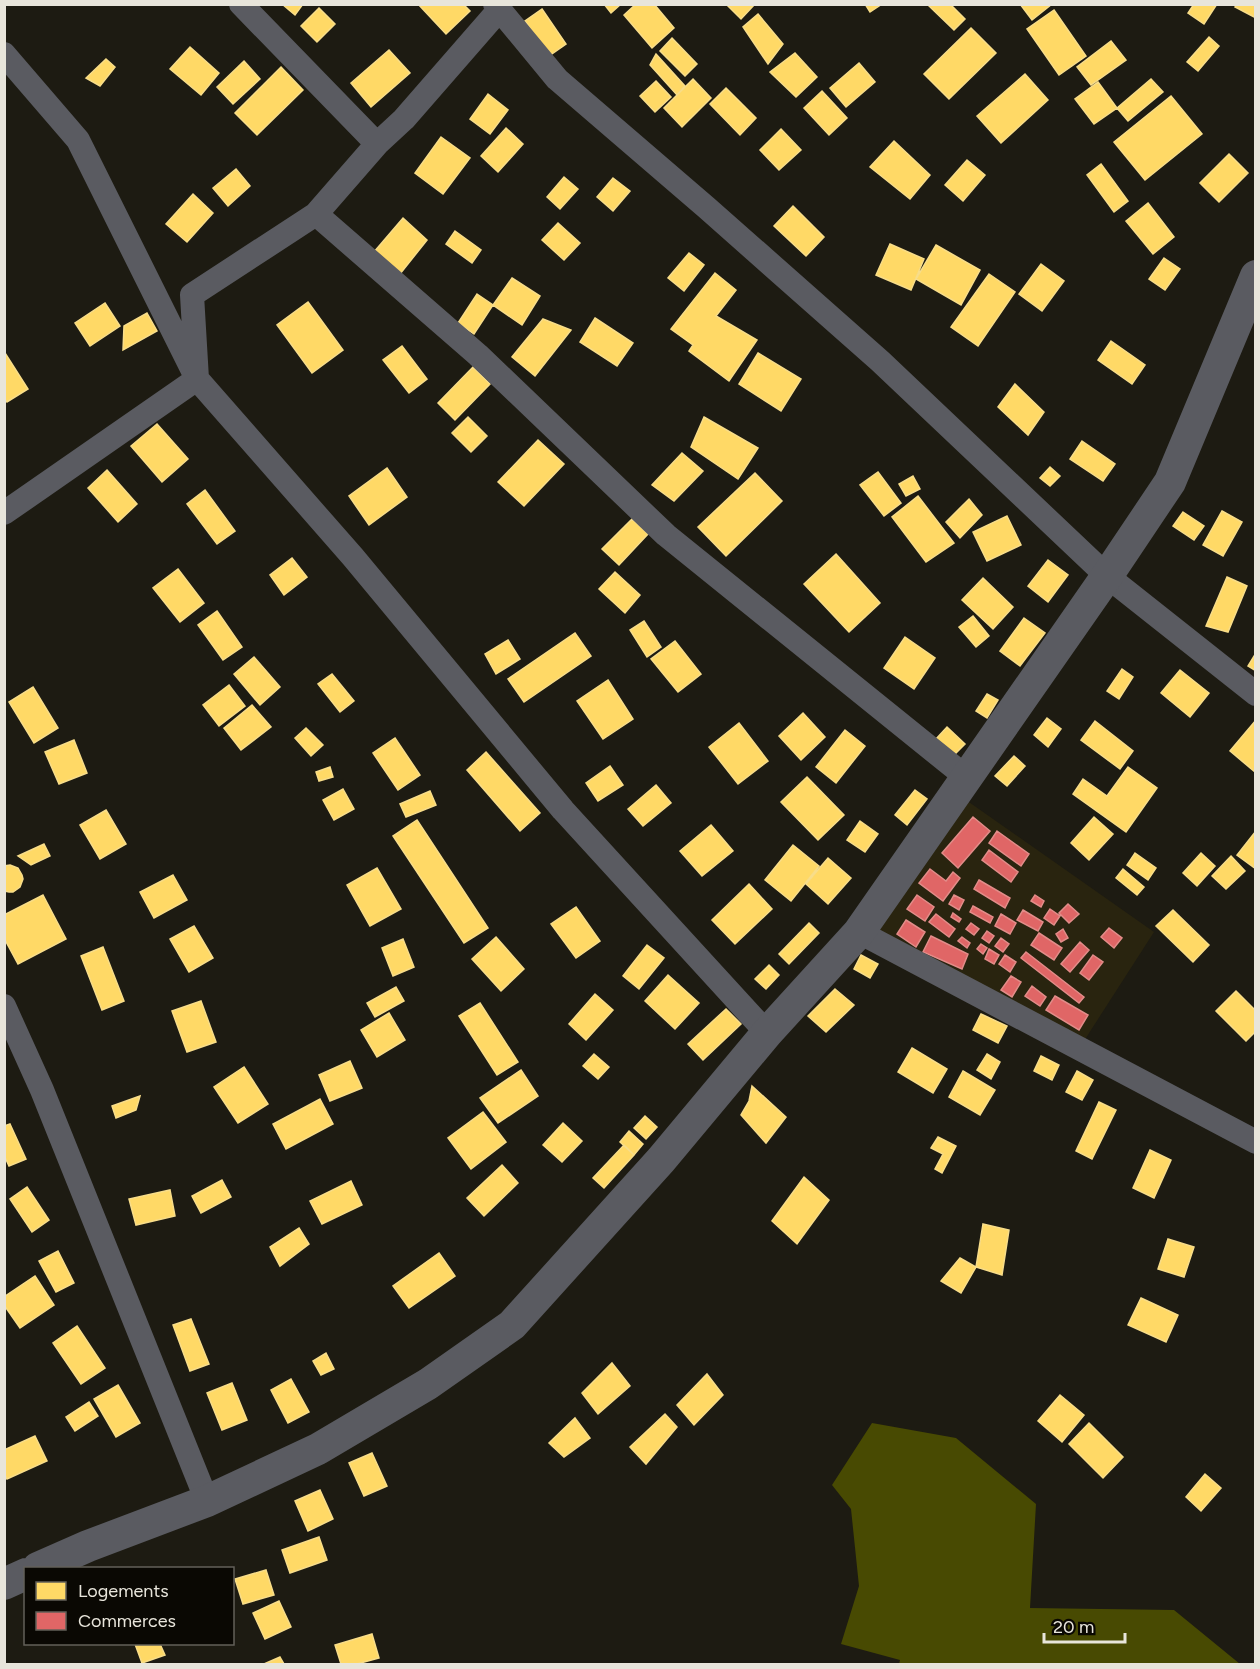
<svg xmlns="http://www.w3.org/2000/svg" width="1260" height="1669" font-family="Figtree,sans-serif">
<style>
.built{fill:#29240f}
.forest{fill:#484a02}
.homes{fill:#ffd966;stroke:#f8dd89;stroke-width:1.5}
.shops{fill:#e06666;stroke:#e28c89;stroke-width:1.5}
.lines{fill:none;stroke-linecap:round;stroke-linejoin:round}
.minor{stroke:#5a5b61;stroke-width:24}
.tertiary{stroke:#5a5b61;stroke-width:32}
</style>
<rect width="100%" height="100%" fill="#1d1b12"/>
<path class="built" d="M966 800 1154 932 1082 1044 874 930Z"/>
<path class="forest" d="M872 1423 956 1438 1036 1504 1030 1608 1174 1610 1240 1664H899L900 1660 841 1644 859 1586 851 1509 832 1485Z"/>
<path class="homes" d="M282 4H303L295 15Z
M418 4H463L470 11 446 34Z
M604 4H621L611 13Z
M636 4H654L674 28 652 48 624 15Z
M726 4H755L741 19Z
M865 4H882L870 12Z
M927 4H950L965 19 954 30Z
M1020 4H1052L1032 20Z
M1194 4H1217L1204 24 1188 13Z
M1237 4H1256V18L1235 7Z
M319 8 335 24 317 42 301 26Z
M542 9 566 44 549 56 525 21Z
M1054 10 1086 56 1059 75 1027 29Z
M758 14 783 44 768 64 743 27Z
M971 28 996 53 949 99 924 74Z
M1209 37 1219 46 1198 71 1187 62Z
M672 38 697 64 685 76 660 51Z
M1111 41 1126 60 1091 85 1077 67Z
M190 47 219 73 201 95 170 69Z
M389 50 410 73 371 107 351 83Z
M795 53 817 77 796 97 770 72Z
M656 54 685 86 677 95 650 65Z
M106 59 115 67 100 86 86 78Z
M244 61 260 79 233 104 217 87Z
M859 63 875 82 846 107 830 88Z
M281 67 303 90 257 135 235 113Z
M1025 74 1048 100 1001 143 977 116Z
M693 79 711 98 682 127 664 108Z
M1151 79 1163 92 1128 121 1117 108Z
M656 81 671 97 655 112 640 96Z
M1098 82 1117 108 1094 124 1075 99Z
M726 88 756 118 740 135 710 104Z
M822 91 847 118 829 135 804 108Z
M488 94 508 110 490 134 470 119Z
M1171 96 1202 134 1145 180 1114 142Z
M506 128 523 144 498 172 481 156Z
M781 129 801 150 779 170 760 150Z
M441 137 470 158 443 194 415 173Z
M894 141 930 175 910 199 870 167Z
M1229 154 1248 173 1219 202 1200 183Z
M967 160 985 175 963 201 945 185Z
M1101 164 1128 201 1114 212 1087 175Z
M236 169 250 186 228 206 213 188Z
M564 177 578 189 560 209 547 197Z
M613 178 630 191 613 211 597 197Z
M193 194 213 213 187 242 166 224Z
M1148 203 1174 237 1153 254 1126 221Z
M793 206 824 237 806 256 774 226Z
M403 218 427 240 400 274 374 252Z
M558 223 580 243 564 260 542 240Z
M455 231 481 250 472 263 446 244Z
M890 244 924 259 911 290 876 275Z
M936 245 980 270 961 305 916 279Z
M689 253 704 265 684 291 668 278Z
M1164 258 1180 269 1165 290 1149 279Z
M1041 264 1064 281 1042 311 1019 294Z
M715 273 736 290 716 316 757 340 729 381 689 351 693 345 671 329Z
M989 274 1015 292 978 346 951 327Z
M512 278 540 296 522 325 493 305Z
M477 294 493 305 474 334 458 323Z
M308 302 343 350 312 373 277 325Z
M105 303 120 326 90 346 75 323Z
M147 313 157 331 123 350 124 326Z
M595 318 633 343 617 366 580 342Z
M543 319 571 330 535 376 512 357Z
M1111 341 1145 365 1132 384 1098 360Z
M402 346 427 379 409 393 383 360Z
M5 353 28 389 7 402 4 398Z
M758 353 801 379 781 411 739 384Z
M473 367 490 384 455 420 438 403Z
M1015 384 1044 412 1028 435 998 407Z
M468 417 487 436 471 452 452 433Z
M704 417 758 448 738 479 691 447Z
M157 424 188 459 162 482 131 446Z
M538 440 564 464 524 506 498 482Z
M1082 441 1115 464 1103 481 1070 459Z
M682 453 703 471 674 501 652 485Z
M1050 467 1060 476 1050 486 1040 478Z
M387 468 407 497 369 525 349 496Z
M107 470 137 504 118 522 88 488Z
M878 472 901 503 884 516 860 485Z
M755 473 782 501 726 556 698 527Z
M913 476 920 489 906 496 899 484Z
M205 490 235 531 217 544 187 504Z
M918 496 954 543 926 562 892 517Z
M969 499 982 515 960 538 946 522Z
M1222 511 1242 522 1223 556 1203 545Z
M1183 512 1204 526 1194 540 1173 526Z
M1007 516 1021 545 987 561 973 532Z
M632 519 648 534 619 565 602 549Z
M836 554 880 603 849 632 804 584Z
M292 558 307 577 284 595 270 575Z
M1048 560 1068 575 1048 602 1028 586Z
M178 569 204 603 180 622 153 588Z
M615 572 640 595 625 613 599 589Z
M1227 577 1247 586 1228 632 1206 626Z
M983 578 1013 607 993 629 962 600Z
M217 611 242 647 223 660 198 625Z
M973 616 989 636 976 647 959 627Z
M1024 618 1045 633 1020 666 1000 651Z
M644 621 661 647 647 657 630 630Z
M575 633 591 656 524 702 508 679Z
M905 637 935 658 914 689 884 668Z
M508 640 520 659 496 674 485 654Z
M675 641 701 674 678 692 651 659Z
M1256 653V671L1248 666Z
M254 657 280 687 260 705 234 674Z
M1122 669 1133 677 1119 699 1107 691Z
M1180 670 1209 693 1190 717 1161 693Z
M332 674 354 701 340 712 318 684Z
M608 680 633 719 603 739 577 701Z
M229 685 245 706 219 726 203 705Z
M33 687 58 728 34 743 9 702Z
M987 694 998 700 987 718 976 711Z
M252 705 271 727 241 750 224 728Z
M803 713 825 737 801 760 779 736Z
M1047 718 1061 729 1048 747 1034 735Z
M1256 720V771L1255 772 1230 751Z
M1095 721 1133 751 1120 769 1081 740Z
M739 723 768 761 738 784 709 747Z
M947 727 965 744 954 755 936 739Z
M306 728 323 745 311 756 295 738Z
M845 730 865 746 836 783 816 767Z
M395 738 420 775 398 790 373 753Z
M74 740 87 773 59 784 45 752Z
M486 752 540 813 520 831 467 770Z
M1014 756 1025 766 1007 786 995 776Z
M610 766 623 785 598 801 586 783Z
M330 767 333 777 319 781 316 772Z
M1128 767 1157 788 1126 832 1073 794 1083 779 1107 796Z
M807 777 844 815 818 840 781 802Z
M656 785 671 803 643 826 628 809Z
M343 789 354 809 334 820 323 800Z
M915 790 927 799 907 825 895 815Z
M430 791 436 805 406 817 400 804Z
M106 810 126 844 100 859 80 825Z
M1094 817 1113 834 1089 860 1071 843Z
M417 820 488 928 464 943 393 836Z
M860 821 878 834 865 852 847 840Z
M711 825 733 851 702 876 680 851Z
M1256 831V869L1237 855Z
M44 844 50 856 31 865 18 856Z
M793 845 819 866 791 901 765 880Z
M1135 853 1156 868 1148 880 1127 865Z
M1201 853 1215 866 1197 886 1183 873Z
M1231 856 1245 871 1226 889 1212 876Z
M828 858 851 878 828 904 806 884Z
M10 865 18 868 22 875 23 879 20 887 13 892H9L4 891V866Z
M377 868 401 909 370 926 347 885Z
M1123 869 1144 887 1137 895 1116 878Z
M173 875 187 900 154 918 140 892Z
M749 884 772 909 735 944 712 920Z
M43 895 66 939 18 964 4 938V915Z
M576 907 600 941 576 958 551 924Z
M1173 910 1209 945 1193 962 1156 926Z
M809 923 819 933 789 964 779 954Z
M194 926 213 958 189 972 170 939Z
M496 937 524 969 501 991 472 959Z
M403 939 414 967 393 976 382 948Z
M647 945 664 958 639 989 623 976Z
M103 947 124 1001 102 1010 81 956Z
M861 955 878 964 870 978 854 969Z
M769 965 779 975 766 989 755 979Z
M668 975 699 1003 675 1029 645 1001Z
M396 987 404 1001 375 1017 367 1003Z
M835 989 854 1005 826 1032 808 1016Z
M1236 991 1256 1011V1031L1246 1041 1216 1011Z
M595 994 613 1010 586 1040 569 1024Z
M201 1001 216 1042 187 1052 172 1011Z
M480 1003 518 1062 497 1075 459 1016Z
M726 1009 741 1024 703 1060 688 1044Z
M389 1013 405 1040 377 1057 361 1030Z
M981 1014 1007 1026 998 1043 973 1030Z
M912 1048 947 1069 933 1093 898 1072Z
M594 1054 609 1067 598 1079 583 1066Z
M987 1054 1000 1062 991 1079 977 1070Z
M1041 1056 1059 1065 1052 1080 1034 1071Z
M350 1061 362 1088 330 1101 319 1075Z
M244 1067 268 1104 238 1123 214 1087Z
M521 1070 538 1096 498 1123 480 1098Z
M963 1071 995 1090 980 1115 949 1097Z
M1077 1071 1093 1080 1082 1100 1066 1092Z
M752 1086 786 1117 766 1143 741 1115 749 1101Z
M140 1096 136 1110 116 1118 112 1106Z
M320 1099 333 1124 286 1149 273 1124Z
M1099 1102 1116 1110 1092 1159 1076 1151Z
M483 1112 506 1142 471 1169 448 1138Z
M645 1116 657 1127 646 1139 634 1128Z
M563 1123 582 1141 562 1162 543 1145Z
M10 1124 26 1159 9 1166 4 1155V1126Z
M629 1131 643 1144 634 1155 620 1142Z
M938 1137 956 1146 942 1173 935 1169 943 1154 931 1148Z
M624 1145 634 1155 604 1188 593 1178Z
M1150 1150 1171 1160 1154 1198 1133 1188Z
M502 1165 518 1183 484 1216 467 1198Z
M804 1177 829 1200 797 1244 772 1221Z
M222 1180 231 1197 201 1213 192 1196Z
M351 1181 362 1205 322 1224 310 1201Z
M27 1187 49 1220 32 1232 10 1199Z
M170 1190 175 1216 136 1225 129 1199Z
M983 1224 1009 1230 1002 1275 976 1267Z
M299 1228 309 1244 280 1266 270 1247Z
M1168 1239 1194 1247 1184 1277 1158 1269Z
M58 1251 74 1283 56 1292 39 1261Z
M439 1253 455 1276 409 1308 393 1286Z
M960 1258 976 1267 961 1293 941 1281Z
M35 1276 54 1305 20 1328 4 1305V1297Z
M1141 1298 1178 1315 1166 1342 1128 1325Z
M191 1319 209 1364 190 1371 173 1325Z
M77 1326 105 1368 81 1384 53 1343Z
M326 1353 334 1369 321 1375 313 1361Z
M612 1363 630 1386 598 1414 582 1393Z
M707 1374 723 1395 694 1425 677 1405Z
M291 1379 309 1412 288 1423 271 1390Z
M232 1383 247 1420 222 1430 207 1393Z
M118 1385 140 1423 116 1437 94 1399Z
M1060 1395 1084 1415 1062 1442 1038 1421Z
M89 1402 98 1416 75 1431 66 1417Z
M665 1414 677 1427 646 1464 630 1447Z
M575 1418 590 1438 564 1457 549 1443Z
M1089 1423 1123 1457 1103 1478 1069 1444Z
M35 1436 47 1461 7 1479 4 1473V1450Z
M372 1453 387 1486 364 1496 349 1463Z
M1205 1474 1221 1488 1201 1511 1186 1497Z
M320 1490 333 1519 308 1531 295 1501Z
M319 1537 327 1560 290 1573 282 1550Z
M266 1570 274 1595 243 1604 235 1579Z
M279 1601 291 1627 265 1639 253 1613Z
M372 1634 379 1658 357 1664H341L335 1645Z
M135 1644H160L165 1655 142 1663Z
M280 1657 284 1664H264Z"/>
<path class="shops" d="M973 817 990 831 958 868 942 853Z
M997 831 1029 854 1021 866 989 843Z
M989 850 1018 872 1011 882 982 860Z
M930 869 946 881 953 872 960 878 943 901 919 883Z
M979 880 1010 898 1005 908 974 889Z
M917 895 934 907 925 921 907 909Z
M954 895 964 900 959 910 949 904Z
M1035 895 1044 901 1041 907 1031 901Z
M1068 904 1079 914 1069 923 1059 913Z
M973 906 993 917 990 923 970 912Z
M1050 909 1060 916 1054 925 1044 918Z
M1023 910 1043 922 1038 931 1017 920Z
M953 913 961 919 959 922 951 917Z
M936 914 955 929 949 937 929 922Z
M1001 914 1016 923 1010 934 995 926Z
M906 920 925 932 916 947 897 934Z
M971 923 979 929 974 935 966 929Z
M1109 928 1122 938 1114 948 1101 937Z
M1063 929 1068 938 1061 942 1056 934Z
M987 931 994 936 989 943 982 938Z
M1039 933 1062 948 1054 960 1031 945Z
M931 936 968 954 962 969 923 952Z
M962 937 970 943 967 948 958 941Z
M1001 938 1009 944 1003 952 995 946Z
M1080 942 1089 950 1070 972 1061 964Z
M981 944 987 948 983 954 977 949Z
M989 949 999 955 994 964 985 959Z
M1026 952 1084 997 1079 1003 1021 958Z
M1005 955 1016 962 1010 972 999 964Z
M1093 955 1103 962 1089 980 1080 973Z
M1011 976 1021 982 1012 997 1001 990Z
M1032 986 1046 997 1040 1006 1025 996Z
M1055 996 1088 1015 1079 1030 1046 1010Z"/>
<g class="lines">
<path class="minor" d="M241 4 377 144
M495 4 557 79 707 208 880 361 1107 576 1256 694
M4 54 78 140 197 379 353 557 563 810 767 1033
M316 214 478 355 666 535 966 777
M4 513 197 379 192 295 316 214 377 144 404 119 499 10
M859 932 1256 1142
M4 1006 42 1090 207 1501"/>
<path class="tertiary" d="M38 1568 88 1546 207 1501 318 1449 428 1384 512 1325 661 1160 767 1033 859 932 1107 576 1170 482 1256 276
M4 1584 26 1574"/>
</g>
<rect width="1260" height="1669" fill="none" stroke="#e8e5db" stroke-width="12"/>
<rect x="24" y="1567" width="210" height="78" fill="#0a0803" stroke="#636059" stroke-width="1.5"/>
<rect x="36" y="1582" width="30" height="18" fill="#ffd966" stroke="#636059" stroke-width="1.5"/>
<text x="78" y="1597" font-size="18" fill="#e8e5db">Logements</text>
<rect x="36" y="1612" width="30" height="18" fill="#e06666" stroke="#636059" stroke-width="1.5"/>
<text x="78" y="1627" font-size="18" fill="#e8e5db">Commerces</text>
<path d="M1044 1633v9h81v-9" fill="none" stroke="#e8e5db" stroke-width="3"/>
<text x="1053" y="1633" font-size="18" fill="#e8e5db" stroke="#0a0803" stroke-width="4.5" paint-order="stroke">20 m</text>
</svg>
